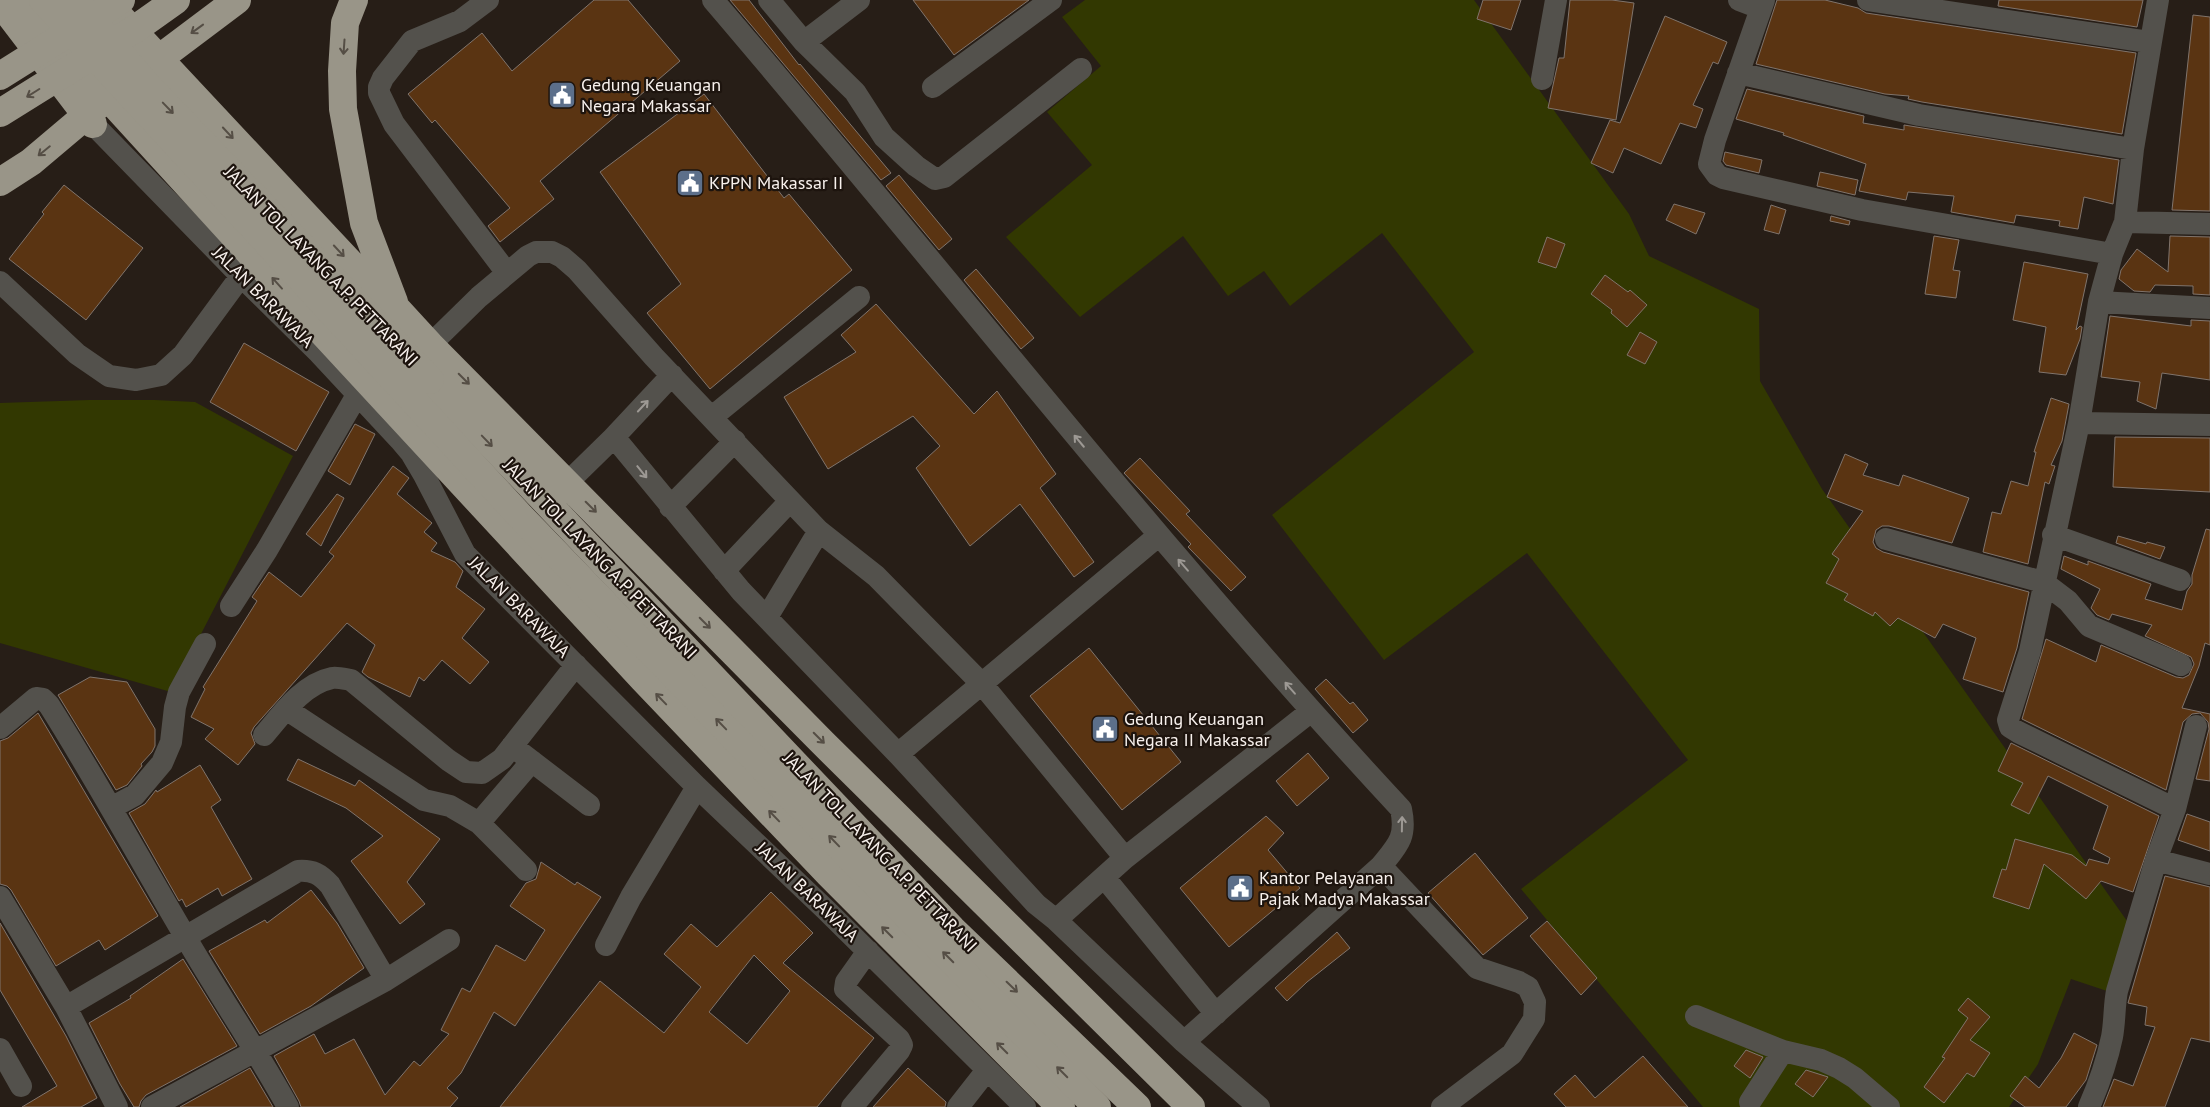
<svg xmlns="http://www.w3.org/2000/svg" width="2210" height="1107" font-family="'PT Sans',sans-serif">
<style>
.green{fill:#323801}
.building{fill:#5a3412;stroke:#80746c;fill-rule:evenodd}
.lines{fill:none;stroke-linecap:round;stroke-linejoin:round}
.minor{stroke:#53514c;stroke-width:22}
.highway{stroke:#999588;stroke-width:28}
.highway-bridge{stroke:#999588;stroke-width:28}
.oneway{stroke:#554e45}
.oneway2{stroke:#9d9994}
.labels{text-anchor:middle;stroke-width:4.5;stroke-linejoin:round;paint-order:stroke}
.poi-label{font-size:18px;fill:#f8f1ed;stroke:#1d140e;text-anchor:start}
.street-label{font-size:18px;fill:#f8f1ed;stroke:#1d140e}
</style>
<rect width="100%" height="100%" fill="#271e17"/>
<path class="green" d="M1085 0H1474L1629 214 1649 256 1759 309 1760 381 1822 489 2132 928 2119 995 2071 979 2038 1064 2009 1107H1703L1521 889 1688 760 1527 553 1384 660 1272 515 1474 352 1382 233 1290 306 1264 271 1228 296 1183 236 1080 317 1006 237 1092 165 1047 112 1101 66 1062 17Z
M89 400H155L195 402 293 456 171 692 0 643V403Z"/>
<path class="building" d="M594 0H628L680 61 540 181 554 199 500 242 488 226 510 208 435 120 432 123 408 94 482 33 512 71Z
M730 0H749L799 65 800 64 891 173 881 180Z
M913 0H1029L954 55Z
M1483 0H1521L1511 30 1477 19Z
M1570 0H1612L1634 3 1616 120 1548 108 1559 58H1564Z
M1777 0H1825L1858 8 1866 13 2136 53 2122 134 1922 102 1908 99 1909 96 1885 94 1756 64Z
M1999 0H2143L2137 27 1998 6Z
M2193 15 2210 17V211L2172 210Z
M1665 16 1727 42 1718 64 1713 62 1693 105 1703 109 1696 128 1680 123 1661 164 1624 148 1613 173 1591 163 1610 120 1620 123Z
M1747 89 1864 116 1863 123 1904 130V125L2119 160 2113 204 2084 197 2078 229 2059 226 2060 221 2016 215 2014 223 1951 212 1954 196 1908 192 1906 200 1859 191 1866 164 1783 135 1784 133 1736 119Z
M704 94 784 198 789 194 852 270 710 389 647 313 681 284 600 172Z
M1725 152 1762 160 1759 173 1726 165 1723 161Z
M1820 172 1858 180 1855 195 1817 186Z
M899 175 952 239 939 250 886 186Z
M64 185 143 248 86 320 9 259 44 214 42 212Z
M1674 204 1705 213 1696 234 1666 220Z
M1771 205 1786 210 1779 234 1764 230Z
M1831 216 1850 221 1849 225 1830 221Z
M1934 236 1959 240 1953 270 1960 271 1956 298 1925 294Z
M2170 236 2210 237V295L2193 294V286L2155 285 2150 292 2134 291 2119 279 2121 270 2137 249 2168 272Z
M1547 237 1565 244 1556 268 1538 262Z
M2024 262 2088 274 2076 330 2080 326 2082 327 2080 339 2066 375 2039 372 2046 327 2013 320Z
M976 269 1034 338 1021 349 964 280Z
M1605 275 1628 292 1630 290 1647 305 1627 327 1611 313 1612 310 1591 294Z
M876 304 974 414 997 391 1056 474 1040 488 1094 562 1074 577 1020 504 970 546 916 468 940 446 913 416 828 469 784 397 856 352 841 335Z
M2110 316 2191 326V320L2210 321V380L2162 373 2156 409 2137 401 2140 382 2101 377Z
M1640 332 1657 342 1645 364 1627 355Z
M244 343 329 392 296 451 210 402Z
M2051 398 2069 404 2062 441 2051 465 2055 466 2049 484 2045 482 2028 564 1983 552 1992 512 2001 514 2011 481 2028 486 2036 452H2034Z
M355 424 375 434 350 485 328 471Z
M2115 437 2210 438V492L2113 487Z
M1845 454 1868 464 1863 475 1899 486 1903 475 1969 498 1952 543 1889 526H1882L1876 530 1873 542 1876 548 1883 552 2029 592 2017 648 2003 692 1963 679 1976 638 1943 624 1935 638 1898 618 1890 626 1875 612 1873 616 1844 600 1848 594 1826 583 1839 559 1832 554 1863 511 1827 497Z
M1140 458 1190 511 1186 514 1246 577 1231 591 1188 547 1191 544 1124 473Z
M393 466 409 478 397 494 432 523 424 532 437 543 431 551 455 562 463 571 456 587 485 609 462 638 489 662 470 684 442 660 424 681 419 677 410 697 368 677 362 672 375 645 347 623 254 727 251 733 255 744 238 765 205 739 214 729 191 717 205 689 203 687 257 601 252 597 269 572 301 597 334 556 329 552Z
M337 494 344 498 321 546 306 534Z
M2206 529 2210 530V645L2205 643 2199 666 2182 708 2210 714V781L2196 779 2209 729 2208 722 2200 713 2192 714 2183 722 2166 790 2022 719 2046 639 2096 662 2101 645 2176 677 2183 678 2189 675 2194 664 2191 657 2145 636 2152 625 2112 614 2109 620 2097 615 2091 608 2100 589 2061 569 2064 556 2088 565V561L2151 584 2145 599 2182 610 2187 591 2192 584V575Z
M2118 536 2146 544 2147 542 2165 547 2160 559 2116 543Z
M1089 648 1181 762 1122 810 1030 696Z
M90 677 127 682 155 729V746L152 752 141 764 142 766 127 785 116 790 58 695Z
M1326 679 1350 704 1353 702 1368 720 1353 733 1315 689Z
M38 713 158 916 105 950 99 940 56 966 11 890 7 886 0 884V741L8 738Z
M2011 743 2159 816 2133 892 2101 881 2086 899 2044 864 2029 909 1993 897 2002 869 2006 870 2015 839 2072 855 2086 866 2089 859 2108 864 2110 858 2093 849 2108 806 2048 776 2029 814 2011 805 2023 783 1998 771Z
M1308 753 1329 778 1297 806 1276 781Z
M298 759 355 786 359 780 440 839 407 882 425 904 400 924 351 861 383 836 346 808 287 780Z
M200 765 221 800 211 807 252 879 222 896 218 888 186 907 182 899 179 901 129 813 145 804 156 790 157 792Z
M2187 814 2210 822V851L2178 840Z
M1266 816 1284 833 1268 850 1300 888 1229 947 1180 888Z
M1475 853 1528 918 1483 955 1428 893Z
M541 862 575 885 577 882 601 897 515 1026 494 1012 461 1073 447 1088 458 1098 450 1107H301L299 1101 274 1056 314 1034 325 1054 354 1039 385 1095 414 1061 420 1066 449 1034 441 1030 462 988 470 992 496 945 525 961 545 930 510 906 526 883 536 879Z
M2165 876 2210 887V1042L2191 1038 2165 1107H2103L2114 1079 2133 1086 2155 1027 2145 1025 2147 1007 2128 1003Z
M311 890 337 923 364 968 311 1006 260 1034 209 951 265 920 267 923Z
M771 892 813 933 783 963 874 1038 817 1107H500L600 981 664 1033 701 987 664 954 691 924 717 947ZM754 955 790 991 747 1044 709 1012Z
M1547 921 1597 978 1581 995 1530 936Z
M0 923 66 1036 97 1098 81 1107H22L57 1086 0 990Z
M1337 932 1350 948 1307 982 1287 1001 1275 988Z
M183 959 237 1046 146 1095 141 1101 139 1107H134L120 1084 89 1023 131 998 130 996Z
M1968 998 1990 1017 1970 1040 1990 1053 1974 1077 1967 1073 1944 1103 1924 1087 1945 1058 1942 1057 1968 1018 1958 1010Z
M2074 1033 2097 1045 2086 1080 2066 1107H2025L2010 1096 2025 1076 2039 1088 2061 1058Z
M1746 1050 1763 1057 1750 1078 1734 1066Z
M1643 1056 1688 1107H1566L1554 1094 1575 1075 1595 1098Z
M250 1068 273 1107H180Z
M908 1068 946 1102 945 1107H873Z
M1806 1070 1828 1077 1813 1097 1795 1084Z"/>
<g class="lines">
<path class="minor" d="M488 0 460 21 412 41 383 78 379 87V93L394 124 507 273
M713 0C943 269 1160 550 1401 809 1407 837 1398 845 1381 866L1184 1042
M769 0 804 42 855 92 884 137 916 166 935 179 944 177 1081 69
M1739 0 1760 8
M1764 0 1715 140 1709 164 1717 175 1723 178 1862 210 2112 254
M1868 0 2149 42
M2158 0 2133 149 2125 222 2112 254 2099 302 2079 423 2030 651 2008 720 2010 727 2018 732 2175 809
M804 42 859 0
M1738 73 1919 115 2133 149
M1542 79 1556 0
M933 87 1051 0
M93 124 241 276 319 353 400 440 411 453 424 475 465 554 697 787 826 910 1025 1107
M2125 222 2210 224
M0 282 77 354 109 376 136 380 161 375 183 355 241 276
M2099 302 2210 308
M430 345 479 297 528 256 536 252H552L562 257 577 270 654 357 819 531 876 576 982 684 1125 858
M712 417 859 297
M2079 423 2210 425
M614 437 741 591 898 754 1158 536
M567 483 614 437 672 375
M670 507 735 441
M2053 535 2180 580
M1886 539 2043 582 2068 601 2089 626 2181 665
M724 571 790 501
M231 606 267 550 357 395
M767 617 819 531
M286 709 424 800 450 806 479 823 526 870
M2196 726 2175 809 2156 860 2210 874
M0 728 36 698 43 699 49 705C97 781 140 860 186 938 219 995 256 1049 288 1107
M264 735C282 714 303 684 332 678 337 677 345 679 351 680L448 760 466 772 482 773 502 759 576 665
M512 746 589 805
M898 754 1036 904 1056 920 1125 858 1310 712
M111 808 135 795 162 763 171 742 175 707 179 692 205 644
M479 823 532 761
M1381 866 1477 968 1519 982 1528 987 1535 1002 1534 1019 1512 1054 1442 1107
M1104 877 1216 1014
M0 897 66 1007 117 1107
M1056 920 1184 1042 1259 1107
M606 945 631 897 697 787
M66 1007 298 871C313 870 320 874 330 885L386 980
M1696 1016 1783 1051 1821 1060 1839 1068 1855 1078 1889 1107
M0 1049 21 1086
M1750 1102 1783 1051
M152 1107 386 980 449 940
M852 1107 899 1051 902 1045 899 1039 845 989 846 982 868 951
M958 1107 987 1070
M2089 1107C2099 1084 2107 1061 2112 1037 2115 1021 2114 1006 2117 991L2156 860"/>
<path class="highway" d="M5 0 9 14 93 124
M19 0 310 319 643 679 829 874 1061 1107
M104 0 367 281 396 308 430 345 823 743 1191 1107
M354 0 345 23 342 71 343 109 364 223 394 302
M0 182 31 162 108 97 237 0
M430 380 952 929 1137 1107"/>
<path class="highway-bridge" d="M43 0 521 517 870 878 1097 1107
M75 0 145 83 430 380
M0 76 121 0
M0 113 138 27 176 0"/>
</g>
<defs><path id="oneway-shaft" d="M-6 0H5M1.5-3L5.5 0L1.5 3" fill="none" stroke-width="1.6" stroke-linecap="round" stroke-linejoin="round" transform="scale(1.25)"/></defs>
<g class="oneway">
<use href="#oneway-shaft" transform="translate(197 29) rotate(144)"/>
<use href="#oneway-shaft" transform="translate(344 47) rotate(94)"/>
<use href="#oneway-shaft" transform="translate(33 93) rotate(148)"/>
<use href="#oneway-shaft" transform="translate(168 108) rotate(46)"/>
<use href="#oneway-shaft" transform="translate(228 133) rotate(47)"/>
<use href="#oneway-shaft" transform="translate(44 151) rotate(141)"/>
<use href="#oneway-shaft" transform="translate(339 251) rotate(47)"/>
<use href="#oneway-shaft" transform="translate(277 283) rotate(-132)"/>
<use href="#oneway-shaft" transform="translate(464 379) rotate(45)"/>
<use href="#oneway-shaft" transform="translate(487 441) rotate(46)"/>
<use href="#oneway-shaft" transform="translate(591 507) rotate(45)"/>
<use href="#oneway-shaft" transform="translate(705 623) rotate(45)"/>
<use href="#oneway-shaft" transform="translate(661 699) rotate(-134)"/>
<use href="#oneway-shaft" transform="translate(721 724) rotate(-134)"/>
<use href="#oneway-shaft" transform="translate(819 738) rotate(45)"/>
<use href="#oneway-shaft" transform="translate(774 816) rotate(-134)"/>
<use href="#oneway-shaft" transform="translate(834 841) rotate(-134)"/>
<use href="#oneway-shaft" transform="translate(887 932) rotate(-135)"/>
<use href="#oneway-shaft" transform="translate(948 957) rotate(-135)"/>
<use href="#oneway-shaft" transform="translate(1012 987) rotate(44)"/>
<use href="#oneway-shaft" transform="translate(1002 1048) rotate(-135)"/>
<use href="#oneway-shaft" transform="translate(1062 1072) rotate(-135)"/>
</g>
<g class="oneway2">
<use href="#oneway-shaft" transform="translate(643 406) rotate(-47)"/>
<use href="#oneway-shaft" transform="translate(1079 441) rotate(-130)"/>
<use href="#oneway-shaft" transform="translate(642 472) rotate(51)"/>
<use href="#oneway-shaft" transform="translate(1183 565) rotate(-131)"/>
<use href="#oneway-shaft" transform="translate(1290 688) rotate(-131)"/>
<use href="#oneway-shaft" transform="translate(1402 824) rotate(-89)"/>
</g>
<defs>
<g id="civic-square" transform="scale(1.4375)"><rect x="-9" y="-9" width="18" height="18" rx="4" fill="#5c6f8a" stroke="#1d140e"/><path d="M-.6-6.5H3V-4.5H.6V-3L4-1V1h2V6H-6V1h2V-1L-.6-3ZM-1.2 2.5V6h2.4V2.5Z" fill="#fff"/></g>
</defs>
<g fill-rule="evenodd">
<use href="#civic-square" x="562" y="95"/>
<use href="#civic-square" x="690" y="183"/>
<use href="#civic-square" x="1105" y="729"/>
<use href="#civic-square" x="1240" y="888"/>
</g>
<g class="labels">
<g class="poi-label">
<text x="581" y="91">Gedung Keuangan<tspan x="581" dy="21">Negara Makassar</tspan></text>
<text x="709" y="189">KPPN Makassar II</text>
<text x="1124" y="725">Gedung Keuangan<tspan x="1124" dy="21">Negara II Makassar</tspan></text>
<text x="1259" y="884">Kantor Pelayanan<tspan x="1259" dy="21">Pajak Madya Makassar</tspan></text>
</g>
<g class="street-label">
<text transform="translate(321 266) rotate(46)" y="6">JALAN TOL LAYANG A.P. PETTARANI</text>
<text transform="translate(263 297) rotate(45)" y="6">JALAN BARAWAJA</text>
<text transform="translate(600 559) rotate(46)" y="6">JALAN TOL LAYANG A.P. PETTARANI</text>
<text transform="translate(519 607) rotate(45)" y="6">JALAN BARAWAJA</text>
<text transform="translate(880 852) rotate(46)" y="6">JALAN TOL LAYANG A.P. PETTARANI</text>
<text transform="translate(807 892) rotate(44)" y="6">JALAN BARAWAJA</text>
</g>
</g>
</svg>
